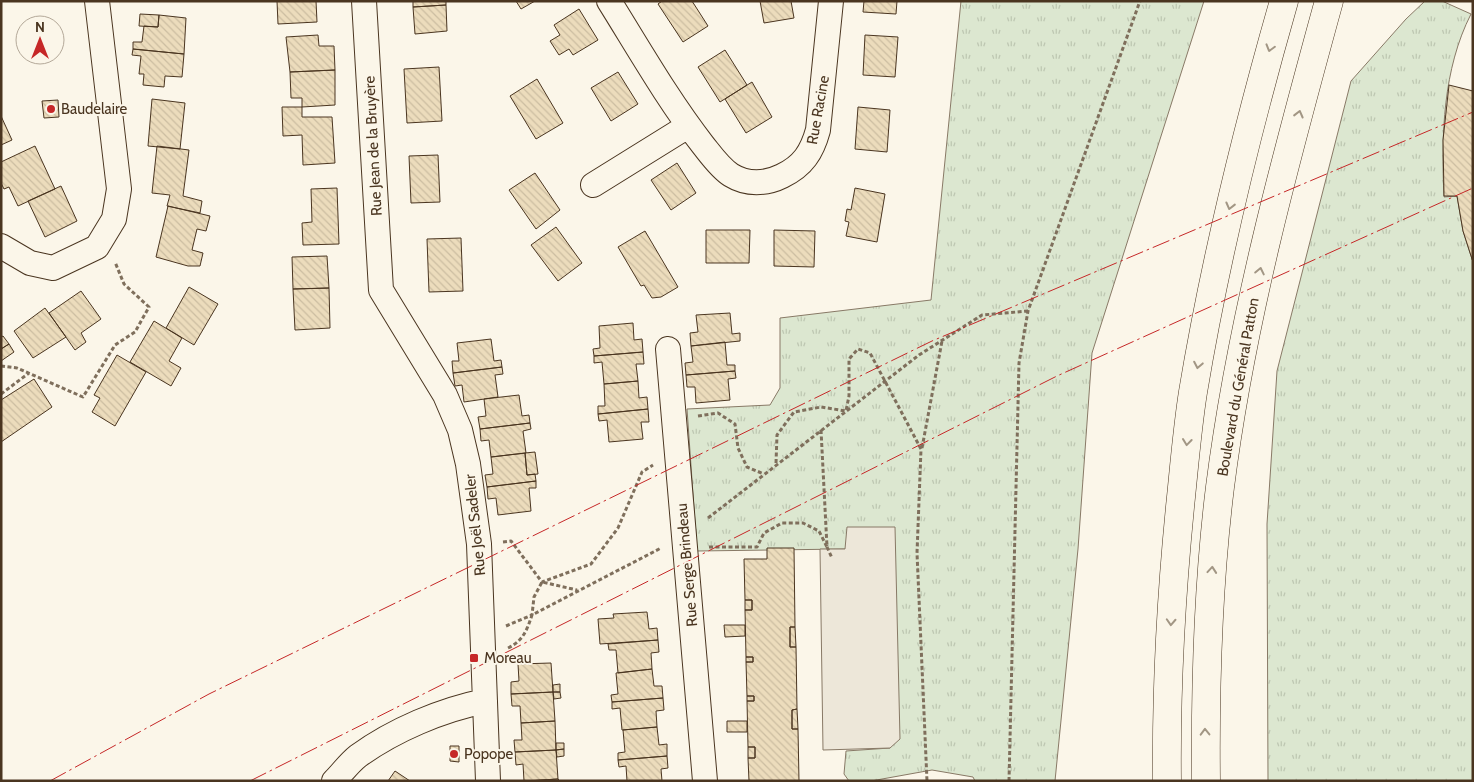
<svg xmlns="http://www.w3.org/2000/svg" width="1474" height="782" font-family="Cabin,sans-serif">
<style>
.grass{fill:url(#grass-tufts);stroke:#887966}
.parking{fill:#ede7d9;stroke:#887966}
.building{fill:url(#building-back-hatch);stroke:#4a3520}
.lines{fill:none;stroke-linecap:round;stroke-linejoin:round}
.minor-casing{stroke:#4a3520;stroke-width:26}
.trunk-casing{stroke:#4a3520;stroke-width:29}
.path{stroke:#7f6f5c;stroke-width:3;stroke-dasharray:4 2.5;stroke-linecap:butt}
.minor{stroke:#fbf6e9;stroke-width:24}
.trunk{stroke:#fbf6e9;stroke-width:28}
.power{stroke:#c62828;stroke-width:1;stroke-dasharray:18 4 2.5 4;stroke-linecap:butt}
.oneway{stroke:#a29684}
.poi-dot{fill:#c62828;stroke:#fbf6e9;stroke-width:2}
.labels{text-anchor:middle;stroke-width:4;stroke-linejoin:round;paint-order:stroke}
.poi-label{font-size:15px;fill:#4a3520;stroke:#fbf6e9;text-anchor:start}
.street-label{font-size:15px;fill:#4a3520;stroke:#fbf6e9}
</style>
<defs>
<pattern id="grass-tufts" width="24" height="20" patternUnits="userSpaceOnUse" patternTransform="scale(1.25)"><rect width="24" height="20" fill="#dce7d0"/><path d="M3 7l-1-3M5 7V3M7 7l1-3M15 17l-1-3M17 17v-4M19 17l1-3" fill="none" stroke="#bec7b2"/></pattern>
<pattern id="building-back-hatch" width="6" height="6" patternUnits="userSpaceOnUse" patternTransform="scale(1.25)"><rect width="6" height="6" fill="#ecdcbc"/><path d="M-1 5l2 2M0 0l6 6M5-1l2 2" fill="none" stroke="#ccbda1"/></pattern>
</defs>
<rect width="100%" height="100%" fill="#fbf6e9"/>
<path class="grass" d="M961 1H1204L1092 353 1078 549 1055 781H975L973 777 932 770 871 781H849L844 774 846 751 890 748 845 549 697 551 687 409 770 405 780 388V318L931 300Z
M1425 1H1442L1471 14C1443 69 1441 135 1444 197L1457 196 1463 231 1473 262V781H1268L1267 524 1277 371 1351 81 1406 19Z"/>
<path class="parking" d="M847 527H895L900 739 890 748 823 750 820 549H845Z"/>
<path class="building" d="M277 1H316L317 22 278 24Z
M413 1H446V5L413 7Z
M516 1H535L521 9Z
M662 1H692L708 26 683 42 658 4Z
M760 1H791L794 18 764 23Z
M864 1H897L896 14 863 12Z
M446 5 447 31 415 34 413 7Z
M579 9 598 40 573 55 569 49 559 55 550 41 560 35 554 25Z
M140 14 159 15 158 27 139 26Z
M159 15 186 18 184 54 133 49V42H142L144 26 158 27Z
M318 35 319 46H334L335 70 290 72 286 37Z
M865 35 898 37 895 77 863 75Z
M133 49 184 54 182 77 165 76 164 87 143 85 144 74H139L141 56 132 55Z
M725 50 747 85 720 102 698 67Z
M439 67 442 121 407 123 404 69Z
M335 70V105L302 107V98H291L290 72Z
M618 72 638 104 611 121 591 88Z
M537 79 563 123 536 139 510 96Z
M752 82 772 117 746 133 725 99Z
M1449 85 1473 91V262L1463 231 1457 196H1444L1443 140Z
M152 99 185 103 180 149 148 146Z
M58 100 59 117 44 118 42 101Z
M282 107H302V117H332L335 163 303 165 302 135 283 136Z
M858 107 890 110 887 152 855 149Z
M1 116 12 140 1 145Z
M35 146 55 189 18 206 9 187 4 189 1 183V162Z
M157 146 189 150 183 196 202 201 200 213 167 206 170 195 152 193Z
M438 155 440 202 411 203 409 156Z
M677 163 696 193 671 210 651 180Z
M535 173 560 210 536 229 509 190Z
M61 186 77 221 45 237 28 201Z
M337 188 339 244 303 245 302 223 312 222 311 189Z
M855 188 885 194 877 242 846 236 849 222 845 221 847 209 851 210Z
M168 206 210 216 206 231 197 229 192 250 203 253 200 266H188L156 257Z
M556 227 582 263 558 281 531 245Z
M706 230H750L749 263H706Z
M774 230 815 231 814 267 774 266Z
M645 231 678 287 661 297 652 298 644 285 641 286 618 247Z
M461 238 463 291 429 292 427 239Z
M327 256 329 288 293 289 292 257Z
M189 287 218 304 194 345 166 328Z
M329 288 330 328 295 330 293 289Z
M81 291 101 319 81 333 86 342 75 350 49 313Z
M45 308 66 337 33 358 14 331Z
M730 313 732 334 740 333V341L691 346 690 333 698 332 696 315Z
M154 321 182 338 169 361 181 368 171 386 130 362Z
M633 323 634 340 642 339 643 352 594 356 593 349 600 348 599 326Z
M3 336 9 344 1 349V337Z
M491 339 494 361 501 360 502 367 453 373 452 361H459L457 343Z
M725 342 727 365H735V371L686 375 685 363 693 362 691 346Z
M9 344 14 352 1 361V349Z
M643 352 644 364H636L638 381 604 384 602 362 594 363V356Z
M117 355 146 372 115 426 92 412 100 398 94 395Z
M502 367 503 374 495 375 498 397 464 402 462 385 455 386 453 373Z
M735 371 736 378 728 379 730 400 696 403 695 387H687L686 375Z
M34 379 52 407 1 442V400Z
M638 381 639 398 647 397 648 409 598 414V406H605L604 384Z
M519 395 522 416 529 415 530 423 480 429 478 417 486 416 484 399Z
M648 409 649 422H641L643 439 609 442 607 420 599 421 598 414Z
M530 423 531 429 523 431 526 453 491 457 489 440 481 441 480 429Z
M535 452 538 474 527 475 525 453Z
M525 453 527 475 535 474 536 481 487 487 485 475 493 474 491 457Z
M536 481V488H529L531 511 498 515 496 498 488 499 487 487Z
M767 548H794L795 627H790V647H796L797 709 792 710V729H798L799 781H749L748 758H755V747H748L747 701H754V696H747L746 662H753V657H746L745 610H752V600H745L744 559H767Z
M745 600H752V610H745Z
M647 612 649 629 657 628 658 640 600 644 598 619 614 618 613 614Z
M724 625H745V636L725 637Z
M790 627H795L796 647H790Z
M658 640 659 652 651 653 652 669 618 673 616 650H609L608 644Z
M746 657H753V662H746Z
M551 663 553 692 511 694V682L519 681 518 664Z
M652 669 654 686H662L663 698 612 702 611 695 618 694 616 673Z
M560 684V692H553V685Z
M553 692H560L561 698 554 699Z
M553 692 555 721 521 723 520 706H512L511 694Z
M747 696H754V701H747Z
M663 698 664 710 656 711 657 727 622 730 620 708 612 709V702Z
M797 709 798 729H792V710Z
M555 721 556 750 515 752 514 740H522L521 723Z
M727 721H747V732H727Z
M657 727 659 745 667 744V756L618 760V753L625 752 623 730Z
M556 743H564V749L556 750Z
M450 746H459V762L450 761Z
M748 747H755V758H748Z
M564 749V756L557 757 556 750Z
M556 750 558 779 524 781 523 764 516 765 515 752Z
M667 756 668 768 661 769 662 781H627L626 766 619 767 618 760Z
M395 771 410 781H388Z
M558 779 560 781H528Z"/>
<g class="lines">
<g class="minor-casing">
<path id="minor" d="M364 1 381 290 445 395 460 430 468 464 479 544 488 781
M609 1C639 49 668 100 703 145 711 155 720 168 731 175 747 185 766 184 782 176 803 166 812 152 818 130L831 1
M593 185 688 126
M1 246 30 263 53 268 97 247 114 219 119 189 97 1
M668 349 705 781
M334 781C342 773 349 763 358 756 394 730 441 710 485 701"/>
</g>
<g class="trunk-casing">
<path id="trunk" d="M1167 781C1166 689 1171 598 1180 507 1184 469 1187 430 1193 392 1215 260 1247 130 1284 1
M1206 781C1205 683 1208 584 1220 487 1241 322 1285 161 1329 1"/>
</g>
<path class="path" d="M1 366 17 368 83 397 115 345 135 332 149 307 124 284 115 262
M1 394 29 373
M698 416 718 413 735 424 738 448 747 467 764 474
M821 430 827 547 832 558
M922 448 942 341
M776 463 777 435 794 412 821 407 846 411 849 396V359L858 349 870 353 921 449 917 553 927 781
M708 518 919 355 982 315 1028 311
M503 542 511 541 542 582 591 564 618 528 642 472 653 465
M709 547H757L764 533 782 523H803L819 531 827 547
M506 626 532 615 534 597 542 582 577 590
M508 648C523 641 527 630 532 615L661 548
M1009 781 1019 363 1028 311 1140 1"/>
<use href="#minor" class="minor"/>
<use href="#trunk" class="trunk"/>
<path class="power" d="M50 781 209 694 932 341 1473 112
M250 781 1057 376 1473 188"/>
</g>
<defs><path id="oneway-chevron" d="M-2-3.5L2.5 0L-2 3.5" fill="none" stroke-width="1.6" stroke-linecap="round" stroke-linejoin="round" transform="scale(1.25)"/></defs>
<g class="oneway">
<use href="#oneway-chevron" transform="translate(1270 48) rotate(106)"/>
<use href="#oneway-chevron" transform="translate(1299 114) rotate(-76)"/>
<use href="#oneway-chevron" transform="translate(1230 206) rotate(104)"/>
<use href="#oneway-chevron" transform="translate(1260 271) rotate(-78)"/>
<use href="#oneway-chevron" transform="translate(1198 365) rotate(101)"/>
<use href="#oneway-chevron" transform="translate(1187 442) rotate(97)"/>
<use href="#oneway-chevron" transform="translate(1212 570) rotate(-85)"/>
<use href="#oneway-chevron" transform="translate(1171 622) rotate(93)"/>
<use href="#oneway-chevron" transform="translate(1205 732) rotate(-91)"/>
</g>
<g class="poi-dot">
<circle cx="51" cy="109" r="5"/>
<rect x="469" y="653" width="10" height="10" rx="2.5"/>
<circle cx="454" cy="754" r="5"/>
</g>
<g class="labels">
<g class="poi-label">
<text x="61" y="114">Baudelaire</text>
<text x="484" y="663">Moreau</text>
<text x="464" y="759">Popope</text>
</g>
<g class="street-label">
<text transform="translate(818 110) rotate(-80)" y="5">Rue Racine</text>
<text transform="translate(373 146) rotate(-93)" y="5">Rue Jean de la Bruyère</text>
<text transform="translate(1238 387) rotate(-80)" y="5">Boulevard du Général Patton</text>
<text transform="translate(475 525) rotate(-96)" y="5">Rue Joël Sadeler</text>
<text transform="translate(687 565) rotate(-95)" y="5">Rue Serge Brindeau</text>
</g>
</g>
<rect width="1474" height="782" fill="none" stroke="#4a3520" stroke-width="5"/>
<g transform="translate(40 40)"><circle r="24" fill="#fbf6e9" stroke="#b4a999"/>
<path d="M0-4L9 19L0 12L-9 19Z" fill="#c62828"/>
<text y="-8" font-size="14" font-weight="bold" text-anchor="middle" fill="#4a3520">N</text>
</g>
</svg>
